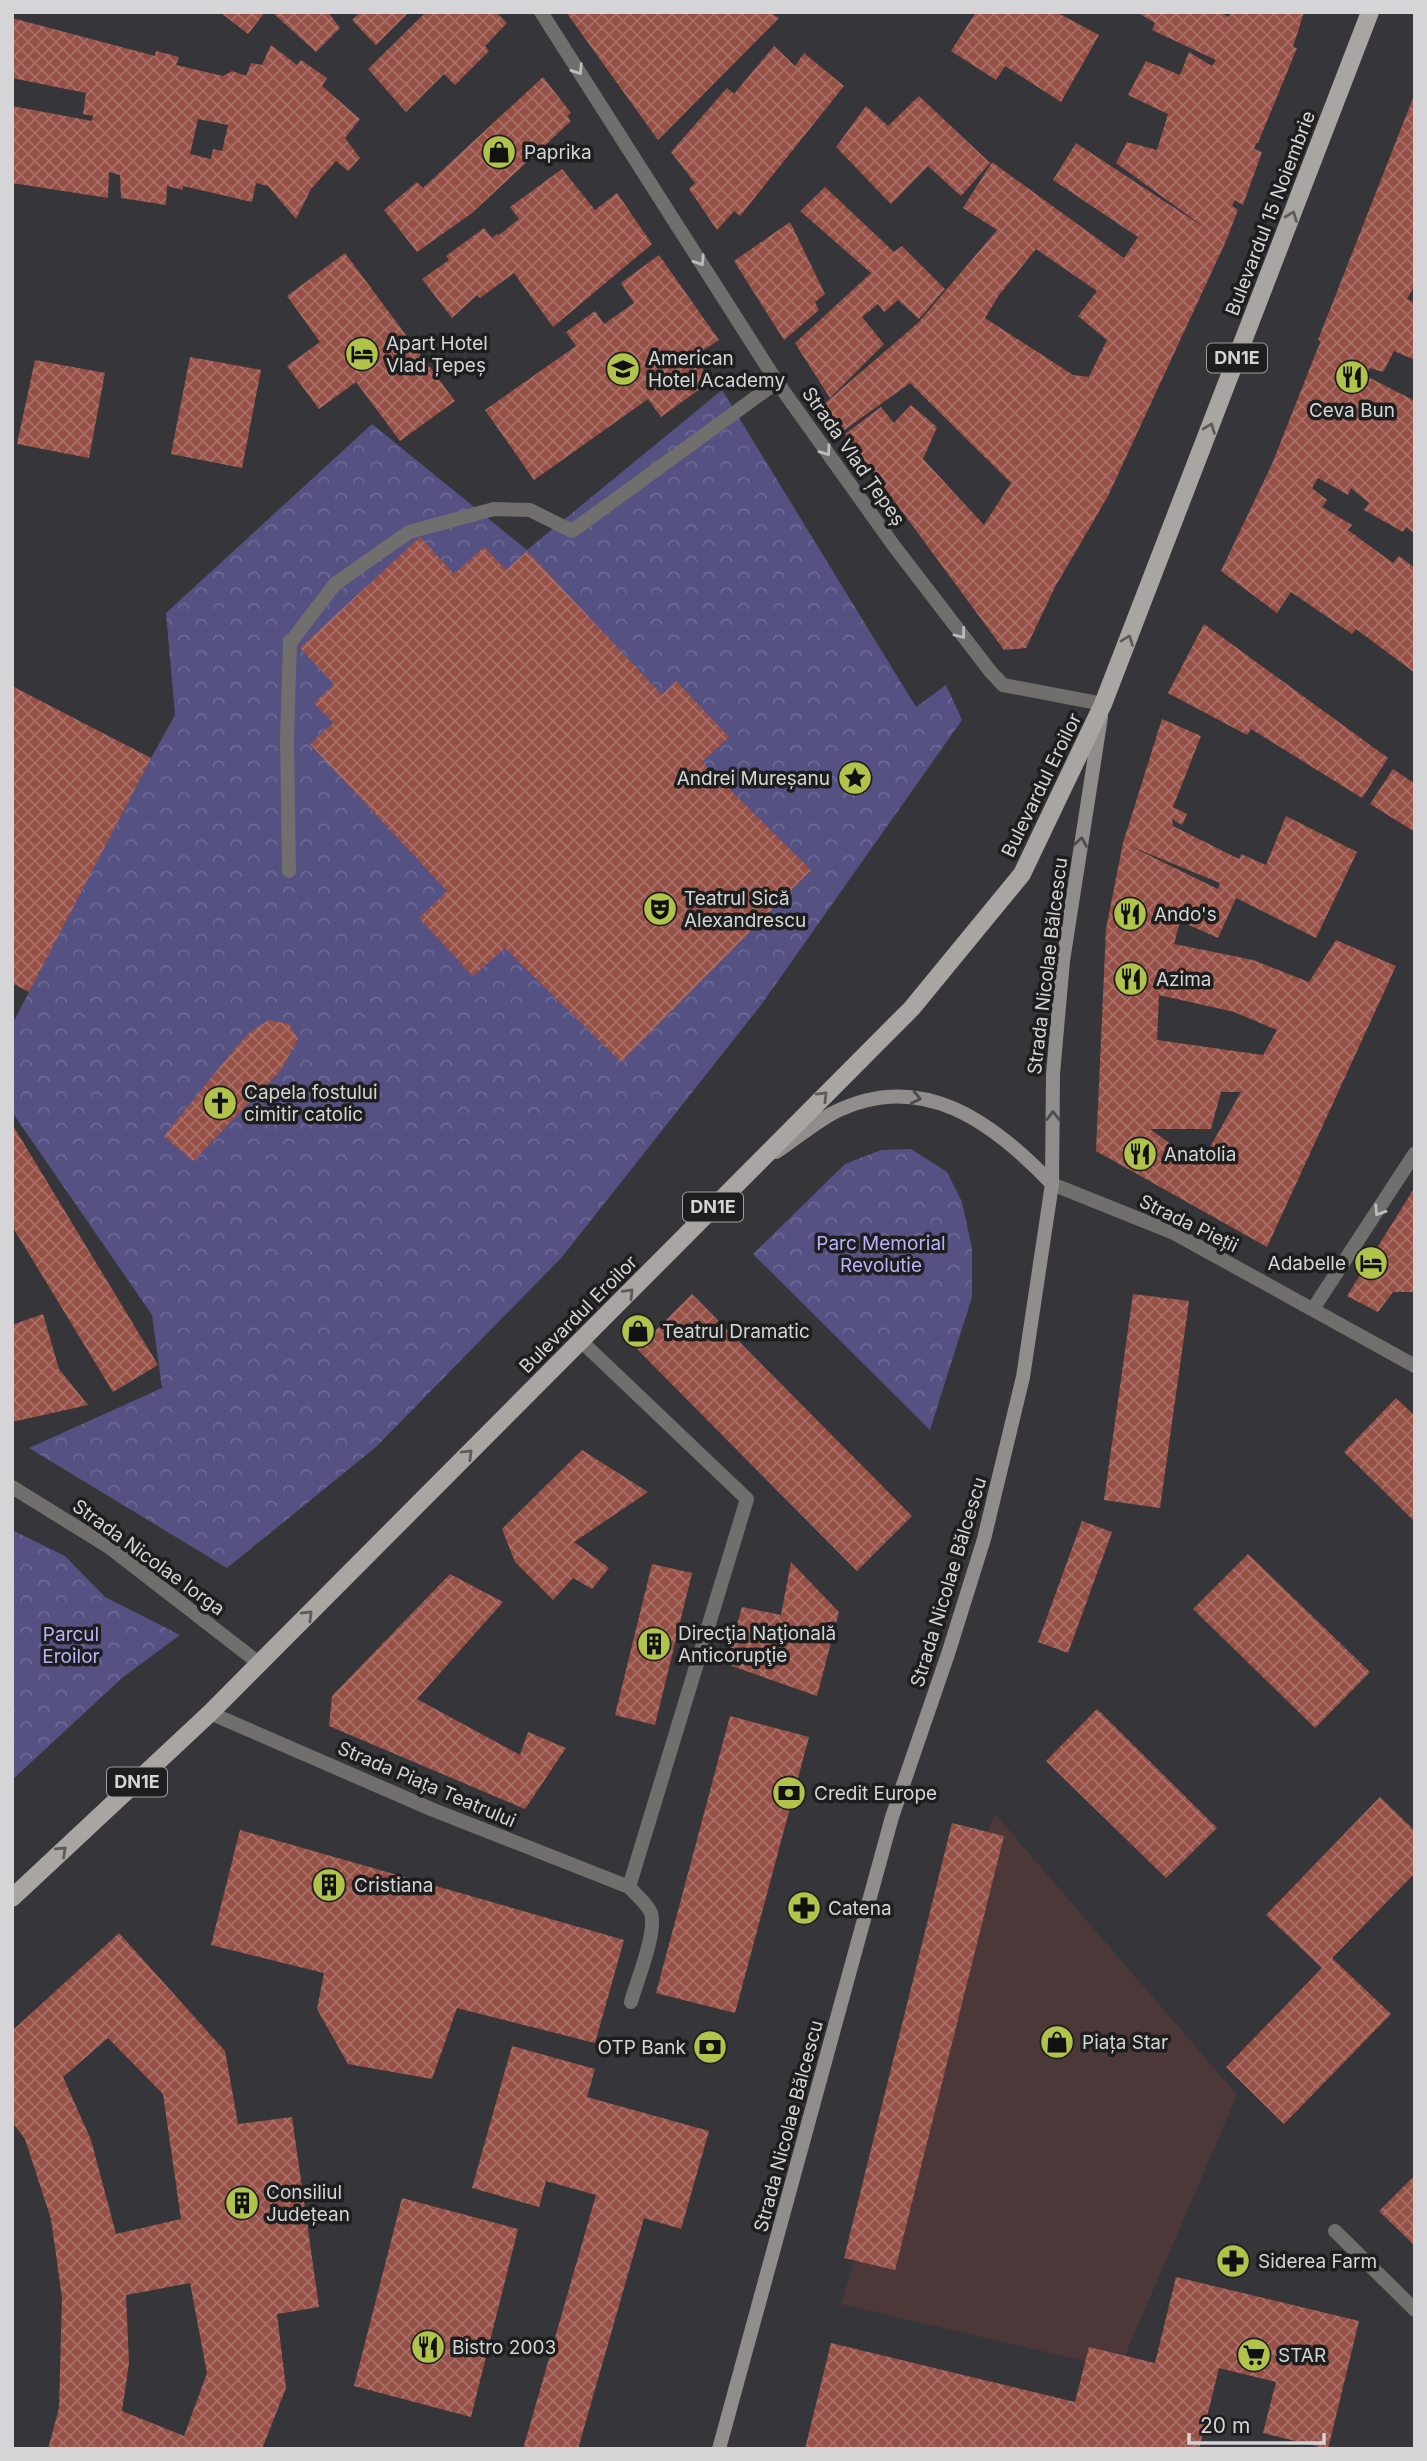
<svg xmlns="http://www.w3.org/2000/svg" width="1427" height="2461" font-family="Inter,sans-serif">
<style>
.commercial{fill:#4d3839}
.park{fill:url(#park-crowns)}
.building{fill:url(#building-cross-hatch);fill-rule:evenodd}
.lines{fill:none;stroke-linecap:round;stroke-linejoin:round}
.lane{stroke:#716f6d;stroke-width:14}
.street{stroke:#716f6d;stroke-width:14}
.secondary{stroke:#918d8c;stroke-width:14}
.primary{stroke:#a9a5a3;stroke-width:18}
.oneway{stroke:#bcbcbc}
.oneway2{stroke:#5d5b5a}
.oneway3{stroke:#4c4a4b}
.labels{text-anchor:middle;stroke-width:7;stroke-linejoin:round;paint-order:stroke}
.shield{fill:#1e1e1f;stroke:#9e9ea0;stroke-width:2}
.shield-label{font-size:18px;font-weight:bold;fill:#d5d5d7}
.poi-label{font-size:19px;fill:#d5d5d7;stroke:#1e1e1f;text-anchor:start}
.street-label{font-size:19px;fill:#d5d5d7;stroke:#1e1e1f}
.park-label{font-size:19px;fill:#b8b4fc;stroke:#1e1e1f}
</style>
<defs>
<pattern id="park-crowns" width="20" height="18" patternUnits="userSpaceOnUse" patternTransform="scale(1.75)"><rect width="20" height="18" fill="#555183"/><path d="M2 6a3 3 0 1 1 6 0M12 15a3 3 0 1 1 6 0" fill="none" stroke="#6d6994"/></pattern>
<pattern id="building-cross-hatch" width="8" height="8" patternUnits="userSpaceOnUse" patternTransform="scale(1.75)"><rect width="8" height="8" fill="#975046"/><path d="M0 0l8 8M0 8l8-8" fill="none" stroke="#a97069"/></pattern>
</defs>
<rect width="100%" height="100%" fill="#36363a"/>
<path class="commercial" d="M994 1813 1237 2095 1119 2369 841 2304Z"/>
<path class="park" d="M722 390 916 707 946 685 962 720 761 1005 562 1257 376 1447 227 1568 29 1448 162 1388 152 1315 12 1112V1025L125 805 175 715 166 613 372 424 527 550Z
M911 1149 947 1172 962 1202 972 1248V1297L930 1430 753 1254 845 1164 881 1150Z
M12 1530 65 1556 105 1597 180 1635 122 1678 12 1780Z"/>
<path class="building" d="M220 12H265L248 34Z
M272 12H328L340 28 316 52Z
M360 12H409L376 45 352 20Z
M426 12H496L507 23 485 46 489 51 455 85 444 74 406 112 368 69Z
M566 12H769L779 18 658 140Z
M976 12H1056L1099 35 1061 102 1005 66 996 80 951 51Z
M1137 12H1220L1229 17 1231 12H1304L1293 47 1297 48 1260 138 1258 143H1256L1254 149 1262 152 1243 205 1235 200 1232 206 1238 210 1226 241 1108 496 1055 587 1026 648 1004 650 845 434 881 407 894 423 911 405 937 427 923 459 984 525 1011 483 910 383 843 431 824 404 919 322 997 230 963 208 992 162 1124 258 1138 237 1053 180 1076 143 1208 230 1116 163 1127 142 1157 150 1168 114 1128 95 1146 61 1180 75 1189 52 1212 66 1216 60 1152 30 1155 23ZM1036 249 1097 291 1078 316 1107 340 1089 377 1073 375 985 318 999 295Z
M12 18 155 56 156 51 179 57 176 65 223 76 232 71 246 76 251 63 262 65 271 45 297 65 301 60 327 78 322 86 360 119 345 138 360 158 348 171 336 161 311 189 296 219 268 186 256 183 252 202 183 186V190L167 186 166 205 121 198 120 175 109 172 108 198 12 183V106L92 121 93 116 83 114 86 93 12 78ZM198 119 228 125 222 151 213 149 211 159 190 154Z
M774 46 795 66 804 53 844 86 740 216 734 211 717 230 689 189 695 183 671 152 727 88 734 94Z
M543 77 571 113 567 116 571 121 472 213 417 252 384 210 417 182 423 188Z
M1415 93V285L1407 299 1415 303V360L1394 351 1383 372 1370 368 1366 376 1415 401V534L1406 527 1403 532 1364 510 1369 503 1351 488 1348 495 1318 478 1312 488 1327 500 1322 507 1352 525 1348 530 1393 563 1399 556 1415 568V673L1356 629 1352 634 1291 592 1277 613 1221 571 1272 464 1317 350 1321 341 1318 340Z
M919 96 990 163 961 196 928 166 891 204 836 147 866 106 888 126Z
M562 169 595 210 617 193 652 244 553 327 514 273 480 298 477 295 452 318 422 279 449 260 446 256 484 228 492 238 497 234 499 235 519 219 510 207Z
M825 187 894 252 902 246 945 289 919 319 898 300 884 312 878 304 862 317 884 344 830 398 795 343 871 273 800 211Z
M790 222 825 294 815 302 819 310 784 340 734 261Z
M345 253 455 401 400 441 356 382 319 409 287 366 320 342 287 296Z
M659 255 719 340 694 356 711 381 661 417 648 399 534 480 485 410 576 346 566 332 595 311 604 324 634 303 621 283Z
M190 357 261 370 242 468 171 454Z
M35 360 105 373 89 458 17 444Z
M420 537 454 574 484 547 506 570 527 551 662 695 676 681 729 737 702 762 811 870 621 1062 505 948 473 976 419 918 447 891 310 744 333 723 314 703 334 684 300 648Z
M1204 624 1388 758 1362 798 1251 729 1247 735 1168 693Z
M12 686 151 758 29 992 12 983Z
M1162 719 1201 736 1173 807 1187 814 1182 825 1172 819 1173 826 1239 859 1241 854 1266 865 1286 816 1357 852 1316 938 1236 898 1218 938 1180 921 1174 944 1253 960 1309 982 1336 940 1396 966 1267 1247 1096 1151 1106 929 1123 843ZM1130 846 1220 883 1218 889 1228 894ZM1159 995 1234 1012 1277 1030 1263 1055 1157 1040ZM1221 1092H1241L1200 1165 1150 1129H1211Z
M1393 769 1415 784V832L1370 804Z
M269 1020 289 1024 298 1039 281 1070 193 1161 164 1136 237 1046 250 1032Z
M12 1124 158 1365 113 1392 12 1226Z
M1415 1187V1292H1393L1378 1312 1347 1296Z
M692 1294 912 1516 857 1571 637 1349Z
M1133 1294 1189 1301 1160 1508 1104 1500Z
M43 1314 59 1369 88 1405 12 1422V1325Z
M1396 1398 1415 1416V1522L1344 1452Z
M582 1450 648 1492 574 1542 609 1568 592 1589 573 1578 553 1600 515 1562 502 1529Z
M1082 1521 1112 1532 1068 1653 1038 1642Z
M1248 1554 1370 1672 1315 1728 1193 1609Z
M791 1562 839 1612 817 1696 726 1664 742 1607 781 1615Z
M652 1564 692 1573 655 1725 615 1715Z
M450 1574 503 1602 417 1699 520 1755 528 1732 566 1748 525 1809 329 1726 332 1696Z
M1097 1709 1217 1828 1166 1878 1046 1761Z
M730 1716 809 1737 735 2013 656 1993Z
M1380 1797 1415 1831V1873L1332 1958 1391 2014 1284 2124 1226 2067 1322 1968 1266 1915Z
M952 1823 1004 1836 895 2270 844 2258Z
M240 1830 624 1940 595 2043 457 2008 432 2079 348 2064 317 2009 324 1973 211 1945Z
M119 1933 225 2051 238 2124 292 2117 319 2307 277 2314 286 2388 262 2449H48L59 2408 62 2298 51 2219 25 2139 12 2122V2031ZM108 2038 163 2094 181 2219 116 2234 91 2140 63 2077ZM190 2283 207 2373 184 2436 122 2411 129 2363 126 2295Z
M512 2046 595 2069 587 2097 709 2131 681 2229 644 2218 578 2449H523L596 2195 546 2181 539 2207 472 2188Z
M1415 2175V2246L1379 2211Z
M402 2198 518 2229 471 2417 354 2386Z
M1176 2277 1359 2321 1328 2449 1263 2433 1276 2382 1219 2368 1199 2449H805L831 2343 1075 2402 1089 2347 1155 2363Z"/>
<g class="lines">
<path class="lane" d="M289 871 287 738 290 643 335 584 409 532 494 509 530 510 572 531 777 382
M210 1713 431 1809 629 1887 747 1499 581 1341
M629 1887C636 1895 647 1903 651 1913 657 1933 637 1980 631 2002
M1335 2231 1415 2310"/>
<path class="street" d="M541 12 777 382 894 546 990 671 1003 685 1103 704
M1052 1184 1174 1233 1415 1366
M1313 1309 1415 1153
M12 1487 109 1547 260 1664"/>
<path class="secondary" d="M776 1152C794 1140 813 1124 833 1113 921 1068 993 1122 1052 1184
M719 2449 892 1817 948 1654 984 1539 1023 1377 1052 1184 1053 1074 1063 961 1101 717"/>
<path class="primary" d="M12 1898 210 1713 912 1008 1022 874 1103 704 1370 12"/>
</g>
<defs><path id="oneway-chevron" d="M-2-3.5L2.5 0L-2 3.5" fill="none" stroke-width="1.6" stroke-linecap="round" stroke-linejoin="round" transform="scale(1.75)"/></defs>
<g class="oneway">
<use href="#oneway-chevron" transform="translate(578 70) rotate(57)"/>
<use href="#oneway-chevron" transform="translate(700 261) rotate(57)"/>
<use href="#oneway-chevron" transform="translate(826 451) rotate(55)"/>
<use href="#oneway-chevron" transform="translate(961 634) rotate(52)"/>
<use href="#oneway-chevron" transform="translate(1379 1211) rotate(123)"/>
</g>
<g class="oneway2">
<use href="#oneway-chevron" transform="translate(1292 216) rotate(-69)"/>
<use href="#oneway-chevron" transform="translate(1210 428) rotate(-69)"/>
<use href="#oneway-chevron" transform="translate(1128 640) rotate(-69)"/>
<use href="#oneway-chevron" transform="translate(823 1096) rotate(-45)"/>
<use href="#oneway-chevron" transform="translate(629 1293) rotate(-46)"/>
<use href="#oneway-chevron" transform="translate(468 1454) rotate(-45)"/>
<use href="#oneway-chevron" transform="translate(308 1615) rotate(-45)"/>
<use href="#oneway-chevron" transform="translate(62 1851) rotate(-43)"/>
</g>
<g class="oneway3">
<use href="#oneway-chevron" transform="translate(1081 842) rotate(-81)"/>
<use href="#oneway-chevron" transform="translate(916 1098) rotate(13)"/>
<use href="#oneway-chevron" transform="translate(1053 1116) rotate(-90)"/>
</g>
<defs>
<g id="shop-disc" transform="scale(1.75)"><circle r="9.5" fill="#b2c34c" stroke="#1e1e1f"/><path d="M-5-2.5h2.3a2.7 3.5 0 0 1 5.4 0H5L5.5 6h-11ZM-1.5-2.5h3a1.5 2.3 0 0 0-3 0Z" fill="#111"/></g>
<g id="hotel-disc" transform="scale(1.75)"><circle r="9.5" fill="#b2c34c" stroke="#1e1e1f"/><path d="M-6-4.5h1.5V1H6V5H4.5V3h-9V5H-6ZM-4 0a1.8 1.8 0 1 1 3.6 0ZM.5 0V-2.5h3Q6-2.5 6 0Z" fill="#111"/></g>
<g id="university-disc" transform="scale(1.75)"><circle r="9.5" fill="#b2c34c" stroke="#1e1e1f"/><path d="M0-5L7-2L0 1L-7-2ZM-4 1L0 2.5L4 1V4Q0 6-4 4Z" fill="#111"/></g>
<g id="restaurant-disc" transform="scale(1.75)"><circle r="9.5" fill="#b2c34c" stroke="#1e1e1f"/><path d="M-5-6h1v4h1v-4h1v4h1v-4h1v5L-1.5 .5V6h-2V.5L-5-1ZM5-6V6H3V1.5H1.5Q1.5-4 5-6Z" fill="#111"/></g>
<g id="sight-disc" transform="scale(1.75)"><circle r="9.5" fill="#b2c34c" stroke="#1e1e1f"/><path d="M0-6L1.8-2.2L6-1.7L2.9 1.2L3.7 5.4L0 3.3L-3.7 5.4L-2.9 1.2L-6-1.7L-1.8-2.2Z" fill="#111"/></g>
<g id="theatre-disc" transform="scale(1.75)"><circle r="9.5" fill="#b2c34c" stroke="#1e1e1f"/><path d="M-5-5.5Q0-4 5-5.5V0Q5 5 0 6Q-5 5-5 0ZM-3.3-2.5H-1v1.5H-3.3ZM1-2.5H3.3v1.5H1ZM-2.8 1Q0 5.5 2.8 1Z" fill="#111"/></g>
<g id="church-disc" transform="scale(1.75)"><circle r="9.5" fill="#b2c34c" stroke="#1e1e1f"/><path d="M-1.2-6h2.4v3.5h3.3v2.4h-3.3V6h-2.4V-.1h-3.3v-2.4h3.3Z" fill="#111"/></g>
<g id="building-disc" transform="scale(1.75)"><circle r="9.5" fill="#b2c34c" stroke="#1e1e1f"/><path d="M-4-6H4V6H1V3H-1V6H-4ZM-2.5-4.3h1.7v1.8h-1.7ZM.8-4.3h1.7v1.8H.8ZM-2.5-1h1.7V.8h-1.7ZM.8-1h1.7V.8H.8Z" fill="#111"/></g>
<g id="bank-disc" transform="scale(1.75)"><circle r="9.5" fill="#b2c34c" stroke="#1e1e1f"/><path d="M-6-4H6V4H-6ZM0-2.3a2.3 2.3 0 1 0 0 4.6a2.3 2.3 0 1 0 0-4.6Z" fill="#111"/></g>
<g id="pharmacy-disc" transform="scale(1.75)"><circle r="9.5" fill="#b2c34c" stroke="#1e1e1f"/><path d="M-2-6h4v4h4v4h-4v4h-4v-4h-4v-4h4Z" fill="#111"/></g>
<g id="supermarket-disc" transform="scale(1.75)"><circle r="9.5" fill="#b2c34c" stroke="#1e1e1f"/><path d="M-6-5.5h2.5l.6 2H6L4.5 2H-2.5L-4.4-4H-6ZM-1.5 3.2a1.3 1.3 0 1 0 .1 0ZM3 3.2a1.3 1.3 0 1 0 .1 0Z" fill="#111"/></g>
</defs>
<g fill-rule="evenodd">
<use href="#shop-disc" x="499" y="152"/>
<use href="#hotel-disc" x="362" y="354"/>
<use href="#university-disc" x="623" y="369"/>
<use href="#restaurant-disc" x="1352" y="377"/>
<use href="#sight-disc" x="855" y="778"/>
<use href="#theatre-disc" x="660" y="909"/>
<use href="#restaurant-disc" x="1130" y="914"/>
<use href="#restaurant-disc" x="1131" y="979"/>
<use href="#church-disc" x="220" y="1103"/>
<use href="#restaurant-disc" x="1140" y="1154"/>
<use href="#hotel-disc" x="1371" y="1263"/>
<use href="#shop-disc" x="638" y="1331"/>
<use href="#building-disc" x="654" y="1644"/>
<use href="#bank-disc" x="789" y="1793"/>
<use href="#building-disc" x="329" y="1885"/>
<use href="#pharmacy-disc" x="804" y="1908"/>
<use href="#shop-disc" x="1057" y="2042"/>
<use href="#bank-disc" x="710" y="2047"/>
<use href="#building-disc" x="242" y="2203"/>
<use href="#pharmacy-disc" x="1233" y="2261"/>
<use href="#restaurant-disc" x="428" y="2347"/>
<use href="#supermarket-disc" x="1254" y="2355"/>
</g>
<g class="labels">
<g class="shield">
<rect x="1207" y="343.5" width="60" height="29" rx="5"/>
<rect x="683" y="1192.5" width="60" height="29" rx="5"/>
<rect x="107" y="1767.5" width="60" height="29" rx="5"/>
</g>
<g class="shield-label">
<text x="1237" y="364">DN1E</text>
<text x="713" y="1213">DN1E</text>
<text x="137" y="1788">DN1E</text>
</g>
<g class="poi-label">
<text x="524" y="159">Paprika</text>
<text x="386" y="350">Apart Hotel<tspan x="386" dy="22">Vlad Țepeș</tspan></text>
<text x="648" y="365">American<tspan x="648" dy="22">Hotel Academy</tspan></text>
<text x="1352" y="417" text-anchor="middle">Ceva Bun</text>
<text x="830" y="785" text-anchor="end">Andrei Mureșanu</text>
<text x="684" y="905">Teatrul Sică<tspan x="684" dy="22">Alexandrescu</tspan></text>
<text x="1154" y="921">Ando's</text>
<text x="1156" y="986">Azima</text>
<text x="244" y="1099">Capela fostului<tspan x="244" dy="22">cimitir catolic</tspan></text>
<text x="1164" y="1161">Anatolia</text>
<text x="1346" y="1270" text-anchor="end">Adabelle</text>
<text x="662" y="1338">Teatrul Dramatic</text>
<text x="678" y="1640">Direcţia Naţională<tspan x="678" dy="22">Anticorupţie</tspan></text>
<text x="814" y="1800">Credit Europe</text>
<text x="354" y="1892">Cristiana</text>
<text x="828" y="1915">Catena</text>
<text x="1082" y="2049">Piața Star</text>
<text x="686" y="2054" text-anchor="end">OTP Bank</text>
<text x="266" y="2199">Consiliul<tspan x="266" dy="22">Județean</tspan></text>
<text x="1258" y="2268">Siderea Farm</text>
<text x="452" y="2354">Bistro 2003</text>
<text x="1278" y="2362">STAR</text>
</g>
<g class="street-label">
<text transform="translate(1270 213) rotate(-69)" y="7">Bulevardul 15 Noiembrie</text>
<text transform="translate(854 456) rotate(55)" y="7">Strada Vlad Țepeș</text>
<text transform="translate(1041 785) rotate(-64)" y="7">Bulevardul Eroilor</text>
<text transform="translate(1047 966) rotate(-83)" y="7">Strada Nicolae Bălcescu</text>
<text transform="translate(1189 1223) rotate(26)" y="7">Strada Pieții</text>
<text transform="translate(578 1314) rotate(-45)" y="7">Bulevardul Eroilor</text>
<text transform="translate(149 1557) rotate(36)" y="7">Strada Nicolae Iorga</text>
<text transform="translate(948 1582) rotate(-73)" y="7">Strada Nicolae Bălcescu</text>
<text transform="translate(427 1784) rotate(23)" y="7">Strada Piața Teatrului</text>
<text transform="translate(788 2126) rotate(-75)" y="7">Strada Nicolae Bălcescu</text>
</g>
<g class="park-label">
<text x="881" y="1250">Parc Memorial<tspan x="881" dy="22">Revolutie</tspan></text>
<text x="71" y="1641">Parcul<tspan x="71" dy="22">Eroilor</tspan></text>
</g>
</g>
<rect width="1427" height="2461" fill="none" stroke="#d5d5d7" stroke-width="28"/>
<path d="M1189 2433v10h135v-10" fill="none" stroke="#d5d5d7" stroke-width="3.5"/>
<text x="1200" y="2433" font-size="21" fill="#d5d5d7" stroke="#1e1e1f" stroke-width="5" paint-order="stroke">20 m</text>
</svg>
